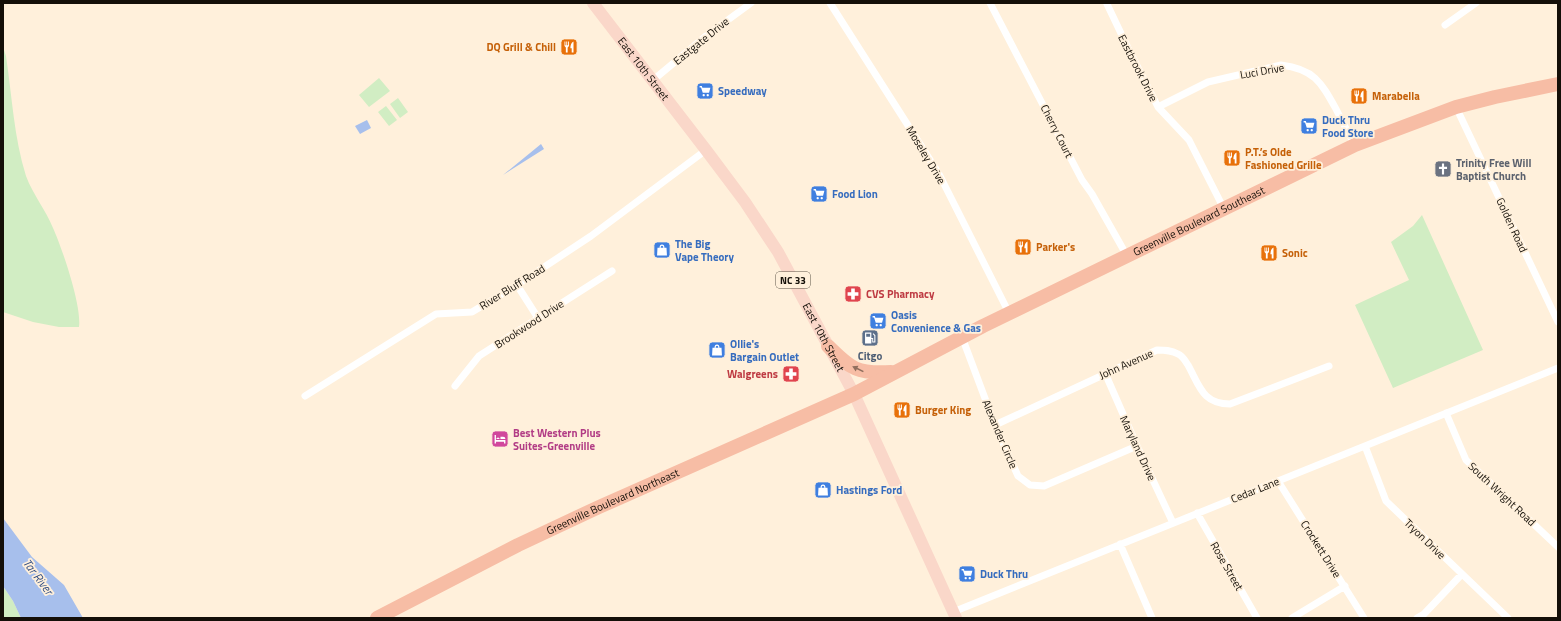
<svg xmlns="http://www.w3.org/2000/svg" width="1561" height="621" font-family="'Titillium Web',sans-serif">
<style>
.green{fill:#d1edc3}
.water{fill:#a7bfec}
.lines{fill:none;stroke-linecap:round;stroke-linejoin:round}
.street{stroke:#fff;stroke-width:7}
.primary{stroke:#fad7c9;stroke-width:12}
.highway{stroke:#f7bda5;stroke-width:14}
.oneway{fill:#916f5e}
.labels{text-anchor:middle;stroke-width:3.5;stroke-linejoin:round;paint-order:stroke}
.shield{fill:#fff0db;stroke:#5a5247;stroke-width:1}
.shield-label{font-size:10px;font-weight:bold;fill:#140f08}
.street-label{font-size:11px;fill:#140f08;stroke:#fff0db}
.food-label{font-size:11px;font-weight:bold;fill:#c56008;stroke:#fff0db;text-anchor:start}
.shop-label{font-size:11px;font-weight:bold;fill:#366cbe;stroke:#fff0db;text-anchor:start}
.worship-label{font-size:11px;font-weight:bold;fill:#5b616d;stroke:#fff0db;text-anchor:start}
.health-label{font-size:11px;font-weight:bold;fill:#be3a42;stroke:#fff0db;text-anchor:start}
.service-label{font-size:11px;font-weight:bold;fill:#4e5e75;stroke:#fff0db}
.hotel-label{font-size:11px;font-weight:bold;fill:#b23c85;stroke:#fff0db;text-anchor:start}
.water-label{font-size:12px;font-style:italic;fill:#2e4b82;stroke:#fff0db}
</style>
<rect width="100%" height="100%" fill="#fff0db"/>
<path class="green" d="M3 47 6 56C12 96 14 138 26 176 33 195 46 210 53 228 62 248 82 306 79 327H59L33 322 3 312Z
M379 78 390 91 369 107 359 95Z
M398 98 408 112 400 118 390 104Z
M386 106 397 120 389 126 378 112Z
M1422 215 1483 350 1393 388 1355 305 1409 280 1391 242 1413 226Z
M3 586 13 601 21 618H3Z"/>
<path class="water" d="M367 120 371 128 360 134 355 126Z
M541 144 544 149 503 175Z
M3 518 32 557 64 585 83 618H21L13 601 3 586Z"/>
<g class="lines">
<path class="street" d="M830 3 939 174 1009 313
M990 3 1082 180 1092 194 1127 256
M1107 4 1128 48 1158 107 1189 140 1224 209
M1445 25 1476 3
M652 81 706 36 751 3
M1158 107 1208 82 1281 65C1314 69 1321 82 1336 109 1342 121 1348 133 1355 145
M1456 107 1558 322
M517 285 538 318
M962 337 995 425 1018 476 1030 485 1044 486 1137 446
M1105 373 1137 446 1173 523
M455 386 479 356 612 271
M305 396 436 314 472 312 517 285 591 236 706 150
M1446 413 1466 460 1558 547
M995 425 1157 350C1164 350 1171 350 1178 354 1183 356 1185 361 1188 365 1200 387 1203 404 1230 404L1329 366
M1365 446 1386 501 1508 618
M1278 481 1364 618
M1197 513 1257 618
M1120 544 1152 618
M953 612 1558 368
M1292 618 1345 586
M1417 618 1424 614 1462 574"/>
<path class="primary" id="s1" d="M593 3 706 150 745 202 778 252 854 394 956 618"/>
<g class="highway">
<path d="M828 346C851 369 857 374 891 372"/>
<path id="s2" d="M377 618 518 545 599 507 854 394 983 326 1355 145 1456 107 1495 97 1558 84"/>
</g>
</g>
<defs><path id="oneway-solid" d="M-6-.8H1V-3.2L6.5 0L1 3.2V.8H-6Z"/></defs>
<use class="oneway" href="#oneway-solid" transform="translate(858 369) rotate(-154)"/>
<defs>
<g id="restaurant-square" transform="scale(0.9)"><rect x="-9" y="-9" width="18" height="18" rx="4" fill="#e8710a" stroke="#fff0db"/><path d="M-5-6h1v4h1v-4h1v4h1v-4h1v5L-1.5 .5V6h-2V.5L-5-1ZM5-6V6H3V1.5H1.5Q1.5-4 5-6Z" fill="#fff"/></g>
<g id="supermarket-square" transform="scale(0.9)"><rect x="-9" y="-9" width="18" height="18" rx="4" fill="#3f7fe0" stroke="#fff0db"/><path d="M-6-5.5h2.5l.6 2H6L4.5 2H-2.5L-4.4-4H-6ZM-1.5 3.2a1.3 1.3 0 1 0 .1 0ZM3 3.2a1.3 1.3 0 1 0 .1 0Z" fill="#fff"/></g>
<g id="church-square" transform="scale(0.9)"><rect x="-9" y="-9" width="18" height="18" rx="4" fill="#6b7280" stroke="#fff0db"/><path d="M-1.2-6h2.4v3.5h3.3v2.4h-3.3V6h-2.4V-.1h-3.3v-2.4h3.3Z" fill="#fff"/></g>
<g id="shop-square" transform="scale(0.9)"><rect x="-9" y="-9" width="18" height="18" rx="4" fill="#3f7fe0" stroke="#fff0db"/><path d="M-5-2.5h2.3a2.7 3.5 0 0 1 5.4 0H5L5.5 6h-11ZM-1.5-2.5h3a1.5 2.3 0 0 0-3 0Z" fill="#fff"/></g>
<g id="pharmacy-square" transform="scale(0.9)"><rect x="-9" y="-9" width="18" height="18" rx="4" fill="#e0444e" stroke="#fff0db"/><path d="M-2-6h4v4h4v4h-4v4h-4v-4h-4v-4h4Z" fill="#fff"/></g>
<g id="fuel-square" transform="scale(0.9)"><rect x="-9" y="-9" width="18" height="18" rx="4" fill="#5c6f8a" stroke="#fff0db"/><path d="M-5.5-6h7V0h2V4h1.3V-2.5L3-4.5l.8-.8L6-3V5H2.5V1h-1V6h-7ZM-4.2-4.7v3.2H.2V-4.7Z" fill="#fff"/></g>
<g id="hotel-square" transform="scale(0.9)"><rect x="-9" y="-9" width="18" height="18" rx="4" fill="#d1479c" stroke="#fff0db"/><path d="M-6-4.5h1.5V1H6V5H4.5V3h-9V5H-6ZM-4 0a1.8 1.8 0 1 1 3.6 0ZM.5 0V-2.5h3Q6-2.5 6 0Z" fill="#fff"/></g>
</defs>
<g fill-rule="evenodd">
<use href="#restaurant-square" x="569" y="47"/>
<use href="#supermarket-square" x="705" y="91"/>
<use href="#restaurant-square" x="1359" y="96"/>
<use href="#supermarket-square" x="1309" y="126"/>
<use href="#restaurant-square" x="1232" y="158"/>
<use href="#church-square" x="1443" y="169"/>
<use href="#supermarket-square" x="819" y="194"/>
<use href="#restaurant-square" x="1023" y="247"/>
<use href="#shop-square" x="662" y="250"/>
<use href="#restaurant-square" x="1269" y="253"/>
<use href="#pharmacy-square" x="853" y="294"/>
<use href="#supermarket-square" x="878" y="321"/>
<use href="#fuel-square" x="870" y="338"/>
<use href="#shop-square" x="717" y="350"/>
<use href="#pharmacy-square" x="791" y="374"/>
<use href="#restaurant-square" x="902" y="410"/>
<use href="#hotel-square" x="500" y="439"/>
<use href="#shop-square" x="823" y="490"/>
<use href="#supermarket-square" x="967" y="574"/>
</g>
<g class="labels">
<rect class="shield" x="776" y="272" width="34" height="16" rx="3"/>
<g class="shield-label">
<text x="793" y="284">NC 33</text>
</g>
<g class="street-label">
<text transform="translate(701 41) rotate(-39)" y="4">Eastgate Drive</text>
<text transform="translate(1138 68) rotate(63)" y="4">Eastbrook Drive</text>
<text dy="4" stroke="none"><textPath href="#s1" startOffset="83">East 10th Street</textPath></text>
<text transform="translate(1262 71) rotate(-10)" y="4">Luci Drive</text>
<text transform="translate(1057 131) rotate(63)" y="4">Cherry Court</text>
<text transform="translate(926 155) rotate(59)" y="4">Moseley Drive</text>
<text dy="4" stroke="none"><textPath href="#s2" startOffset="913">Greenville Boulevard Southeast</textPath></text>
<text transform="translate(1512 225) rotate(65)" y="4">Golden Road</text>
<text transform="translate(512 287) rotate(-32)" y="4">River Bluff Road</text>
<text transform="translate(529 324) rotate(-33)" y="4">Brookwood Drive</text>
<text dy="4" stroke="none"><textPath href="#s1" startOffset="407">East 10th Street</textPath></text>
<text transform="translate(1126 364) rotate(-24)" y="4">John Avenue</text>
<text transform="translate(1000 434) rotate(67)" y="4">Alexander Circle</text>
<text transform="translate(1138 448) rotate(65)" y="4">Maryland Drive</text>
<text transform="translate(1255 490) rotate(-22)" y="4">Cedar Lane</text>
<text transform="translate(1502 494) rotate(43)" y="4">South Wright Road</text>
<text dy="4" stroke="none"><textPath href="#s2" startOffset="263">Greenville Boulevard Northeast</textPath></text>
<text transform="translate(1425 539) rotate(44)" y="4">Tryon Drive</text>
<text transform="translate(1321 549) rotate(58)" y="4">Crockett Drive</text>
<text transform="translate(1227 566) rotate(60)" y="4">Rose Street</text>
</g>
<g class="food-label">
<text x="556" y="51" text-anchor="end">DQ Grill &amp; Chill</text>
<text x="1372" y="100">Marabella</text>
<text x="1245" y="156">P.T.’s Olde<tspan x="1245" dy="13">Fashioned Grille</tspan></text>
<text x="1036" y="251">Parker's</text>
<text x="1282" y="257">Sonic</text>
<text x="915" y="414">Burger King</text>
</g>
<g class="shop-label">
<text x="718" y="95">Speedway</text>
<text x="1322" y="124">Duck Thru<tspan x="1322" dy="13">Food Store</tspan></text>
<text x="832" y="198">Food Lion</text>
<text x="675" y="248">The Big<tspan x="675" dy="13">Vape Theory</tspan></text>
<text x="891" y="319">Oasis<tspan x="891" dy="13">Convenience &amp; Gas</tspan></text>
<text x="730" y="348">Ollie's<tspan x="730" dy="13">Bargain Outlet</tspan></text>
<text x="836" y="494">Hastings Ford</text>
<text x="980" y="578">Duck Thru</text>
</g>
<g class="worship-label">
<text x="1456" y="167">Trinity Free Will<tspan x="1456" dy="13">Baptist Church</tspan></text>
</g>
<g class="health-label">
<text x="866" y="298">CVS Pharmacy</text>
<text x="778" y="378" text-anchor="end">Walgreens</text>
</g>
<g class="service-label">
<text x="870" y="360">Citgo</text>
</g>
<g class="hotel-label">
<text x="513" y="437">Best Western Plus<tspan x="513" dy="13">Suites-Greenville</tspan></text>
</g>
<g class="water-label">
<text transform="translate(38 577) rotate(53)" y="4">Tar River</text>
</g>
</g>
<rect width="1561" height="621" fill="none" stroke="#140f08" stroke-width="8"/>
</svg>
